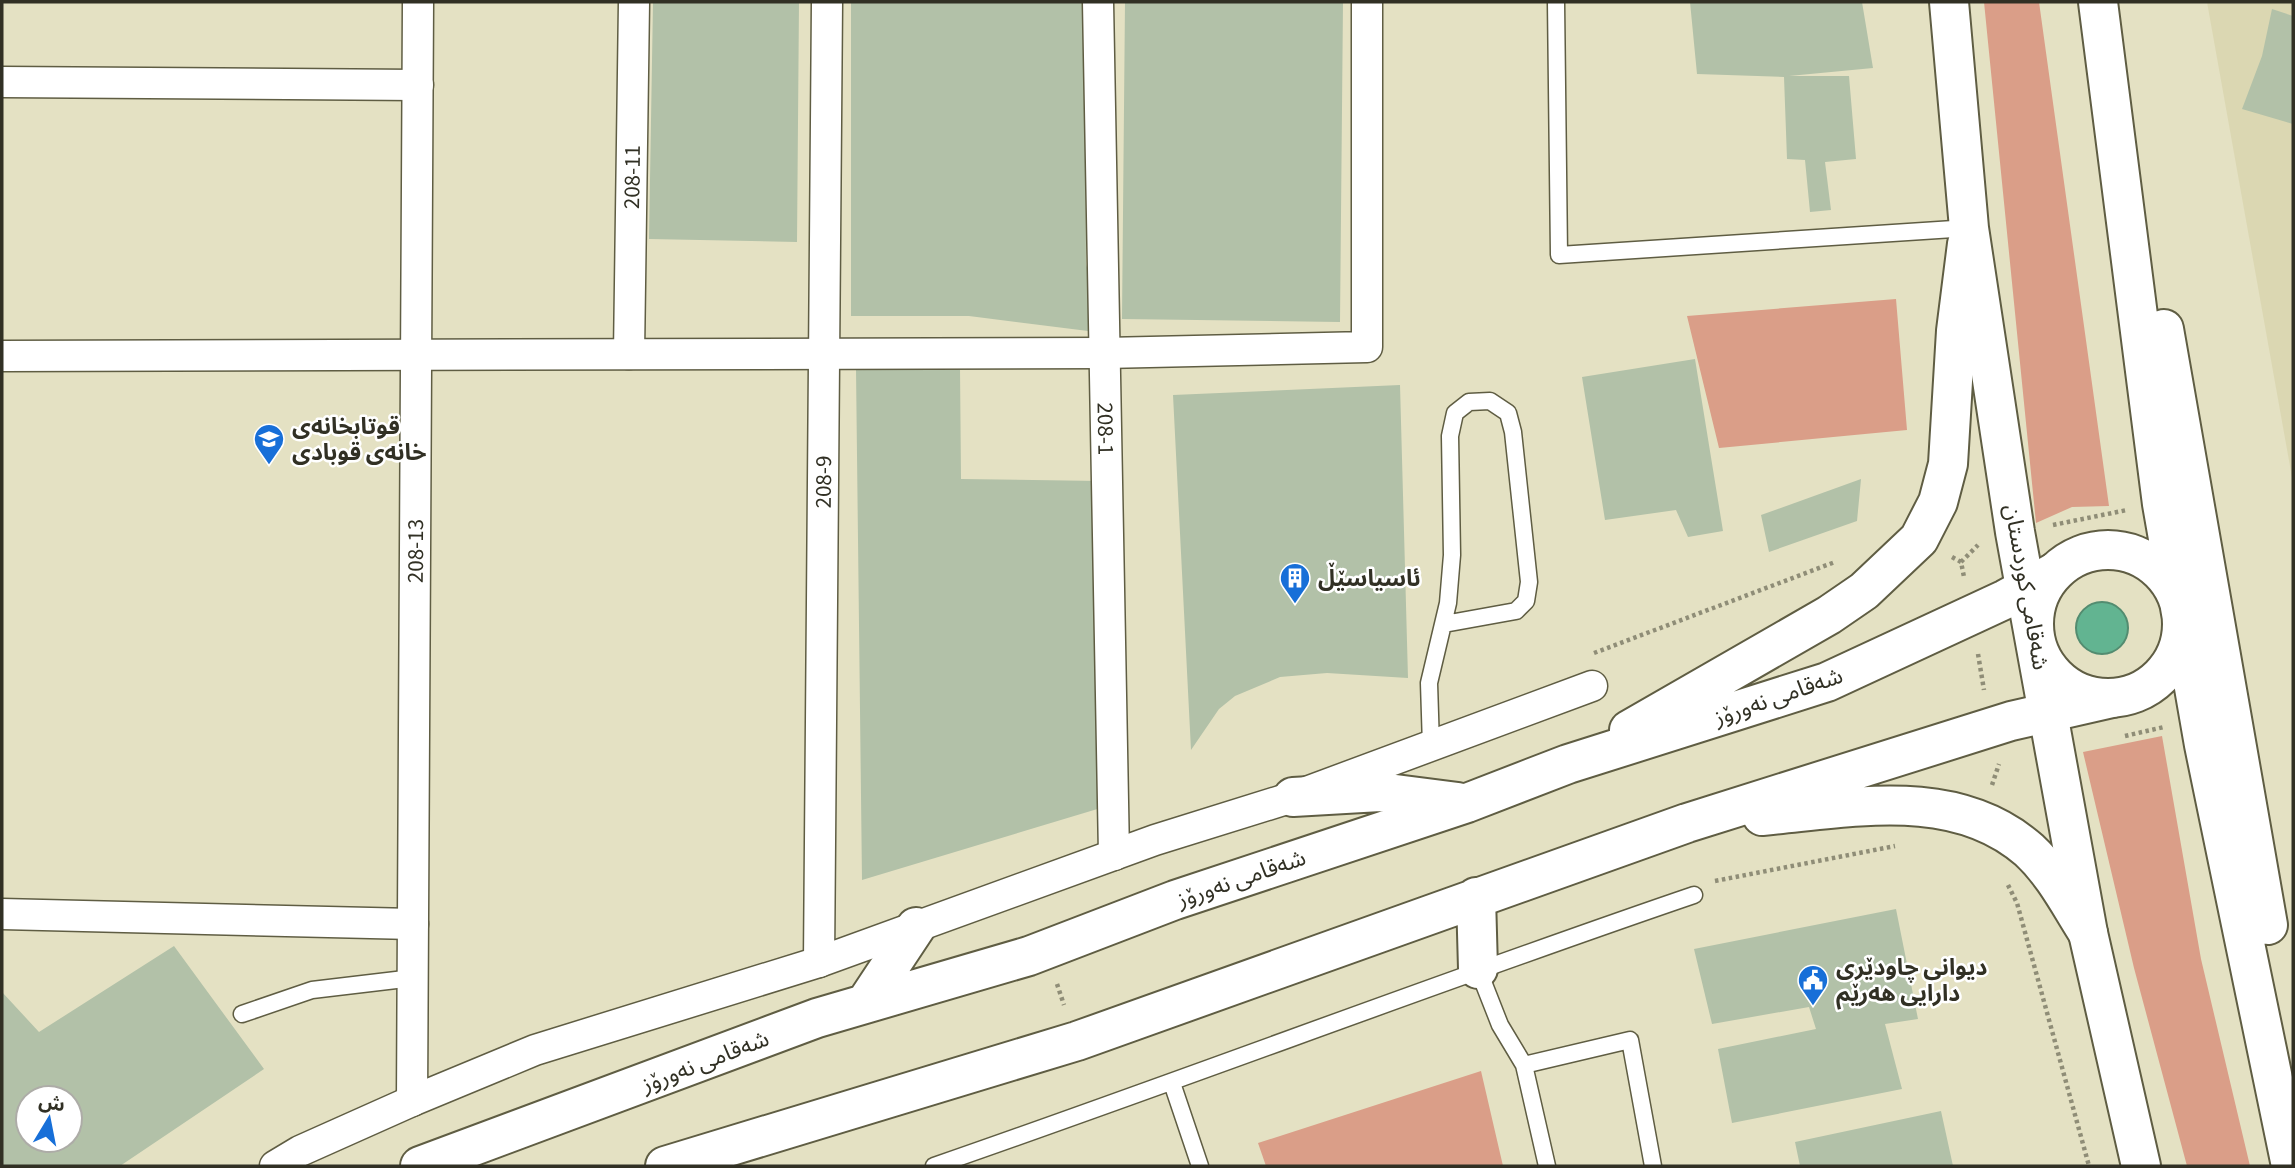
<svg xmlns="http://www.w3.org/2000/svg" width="2295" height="1168" font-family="'Source Sans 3','Noto Sans Arabic',sans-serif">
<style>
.built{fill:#dbd7b2}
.green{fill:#da9e88}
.water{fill:#62b491;stroke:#538c70;stroke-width:2}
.building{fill:#b2c1a8;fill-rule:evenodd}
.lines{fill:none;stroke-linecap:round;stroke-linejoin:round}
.service-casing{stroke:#5f5d43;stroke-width:19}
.minor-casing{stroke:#5f5d43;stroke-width:33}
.primary-casing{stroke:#5f5d43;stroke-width:42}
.trunk-casing{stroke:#5f5d43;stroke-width:42}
.path{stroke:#8f8d77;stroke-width:4.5;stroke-dasharray:3.5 3.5;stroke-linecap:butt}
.service{stroke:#fff;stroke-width:16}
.minor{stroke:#fff;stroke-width:30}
.primary{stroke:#fff;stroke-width:38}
.trunk{stroke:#fff;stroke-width:38}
.labels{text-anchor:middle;stroke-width:5;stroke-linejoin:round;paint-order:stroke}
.street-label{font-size:23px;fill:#313024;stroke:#fff}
.poi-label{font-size:23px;font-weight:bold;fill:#313024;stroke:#fff;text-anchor:start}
</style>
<rect width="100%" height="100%" fill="#e4e1c3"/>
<path class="built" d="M2207 2H2293V483Z"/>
<path class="green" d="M1984 2H2039L2109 506 2072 507 2036 523Z
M1896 299 1907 430 1719 448 1687 316Z
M2162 736 2201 959 2250 1166H2187L2134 968 2083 752Z
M1481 1071 1503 1166H1266L1258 1143Z"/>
<path class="water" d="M2076 628a26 26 0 1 1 52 0a26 26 0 1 1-52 0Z"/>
<path class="building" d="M653 2H799L797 242 649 239Z
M851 2H1085L1086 264 1104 333 969 316H851Z
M1125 2H1343L1340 322 1122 319Z
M1690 2H1862L1873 68 1789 76H1849L1856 159 1825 162 1831 210 1810 212 1805 160 1787 159 1784 77 1697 74Z
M2272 9 2293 16V124L2242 109 2262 56Z
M1695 359 1723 531 1688 537 1676 510 1605 520 1582 377Z
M960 368 961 479 1100 481 1104 807 862 880 856 369Z
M1400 385 1408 678 1327 673 1280 677 1235 696 1219 709 1191 750 1173 395Z
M1861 479 1857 521 1769 552 1761 515Z
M1896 909 1918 1019 1885 1024 1902 1089 1732 1123 1718 1049 1816 1029 1809 1007 1712 1024 1694 949Z
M174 946 264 1069 120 1166H2V992L39 1032ZM28 1098H70V1140H28Z
M1941 1111 1953 1166H1800L1795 1142Z"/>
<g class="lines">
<g class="service-casing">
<path id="service" d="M1556 2 1559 255 1969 228
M1431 746 1429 683 1448 603 1452 555 1450 436 1455 413 1469 402 1490 401 1508 413 1513 432 1529 582 1526 601 1516 611 1444 624
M1478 969 1500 1025 1524 1065 1547 1166
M242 1014 312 990 413 978
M1524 1065 1630 1040 1653 1166
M1172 1083 1200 1166
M934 1166C1188 1078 1439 982 1694 895"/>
</g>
<g class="minor-casing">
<g id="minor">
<path id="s1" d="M1098 2 1114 855"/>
<path d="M2 82 418 85"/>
<path id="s2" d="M629 354 634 2"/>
<path d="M2 356 1105 353 1367 347V2"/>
<path d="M2 914 413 924"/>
<path id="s3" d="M819 962 827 2"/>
<path id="s4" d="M412 1101 418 2"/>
<path d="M275 1166 300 1151 412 1101 535 1050 819 962 1155 840 1293 797 1592 686"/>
</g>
</g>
<g class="primary-casing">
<path id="primary" d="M1629 730 1829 615 1864 591 1919 539 1938 502 1948 464 1956 331 1967 244
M1293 797 1380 792 1458 802
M1762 816C1851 808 1955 785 2029 850 2054 873 2070 905 2088 933
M1476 897 1478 969
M865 1004 916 927
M420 1166 817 1018 1029 956 1175 900 1467 803 1568 764 1827 682 2006 599 2055 572
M665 1166 1077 1041 1687 823 2011 721 2112 698"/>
</g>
<g class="trunk-casing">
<path id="trunk" d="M1949 2 1969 228 2015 532 2088 933 2141 1166
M2098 2 2162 504 2204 745 2291 1166
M2164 329 2268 925
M2034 624a74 74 0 1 1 148 0a74 74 0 1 1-148 0Z"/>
</g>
<path class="path" d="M2053 525 2127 510
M1952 557 1961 562 1964 577
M1961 562 1978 545
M1594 653 1835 562
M1978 654 1984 690
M2125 736 2164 727
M1992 785 1999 764
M1715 881 1895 846
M2008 885 2017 903 2089 1166
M1057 984 1064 1005"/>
<use href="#service" class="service"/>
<use href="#minor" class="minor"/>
<use href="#primary" class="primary"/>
<use href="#trunk" class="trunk"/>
</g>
<defs>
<g id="school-pin" transform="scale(1.575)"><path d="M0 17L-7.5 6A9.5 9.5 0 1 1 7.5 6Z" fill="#176fd8" stroke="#fff"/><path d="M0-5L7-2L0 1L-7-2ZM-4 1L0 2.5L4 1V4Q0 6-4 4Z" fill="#fff"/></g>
<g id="building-pin" transform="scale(1.575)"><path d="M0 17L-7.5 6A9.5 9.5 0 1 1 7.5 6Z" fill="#176fd8" stroke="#fff"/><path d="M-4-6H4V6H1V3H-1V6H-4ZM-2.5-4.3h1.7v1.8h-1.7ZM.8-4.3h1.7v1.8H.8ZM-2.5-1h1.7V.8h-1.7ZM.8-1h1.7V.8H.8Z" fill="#fff"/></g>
<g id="civic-pin" transform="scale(1.575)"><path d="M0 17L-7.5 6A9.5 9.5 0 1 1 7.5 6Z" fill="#176fd8" stroke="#fff"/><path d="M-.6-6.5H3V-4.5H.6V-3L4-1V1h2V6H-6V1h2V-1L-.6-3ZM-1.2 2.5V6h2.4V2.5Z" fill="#fff"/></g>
</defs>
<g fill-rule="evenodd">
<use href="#school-pin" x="269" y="439"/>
<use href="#building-pin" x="1295" y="578"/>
<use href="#civic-pin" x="1813" y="980"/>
</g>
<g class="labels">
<g class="street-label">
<text dy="8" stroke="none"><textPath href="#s2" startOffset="177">208-11</textPath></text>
<text dy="8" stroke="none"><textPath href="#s1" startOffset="427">208-1</textPath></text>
<text dy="8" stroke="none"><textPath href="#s3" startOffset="480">208-9</textPath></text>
<text dy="8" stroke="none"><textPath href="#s4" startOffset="550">208-13</textPath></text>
<text transform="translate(2027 587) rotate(80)" y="8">شەقامی کوردستان</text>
<text transform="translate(1778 696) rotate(-19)" y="8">شەقامی نەورۆز</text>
<text transform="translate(1241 878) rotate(-19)" y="8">شەقامی نەورۆز</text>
<text transform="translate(705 1061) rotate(-21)" y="8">شەقامی نەورۆز</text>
</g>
<g class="poi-label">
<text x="292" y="434">قوتابخانەی<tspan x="292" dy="26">خانەی قوبادی</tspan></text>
<text x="1318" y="586">ئاسیاسێڵ</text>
<text x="1836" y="975">دیوانی چاودێری<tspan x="1836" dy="26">دارایی هەرێم</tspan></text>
</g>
</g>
<rect width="2295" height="1168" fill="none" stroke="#313024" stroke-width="7"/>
<g transform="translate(49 1119) rotate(10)"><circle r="33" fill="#ffffff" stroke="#adaca7" stroke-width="2"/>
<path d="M0-5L12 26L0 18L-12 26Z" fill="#176fd8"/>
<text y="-10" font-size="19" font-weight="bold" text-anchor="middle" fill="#313024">ش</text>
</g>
</svg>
